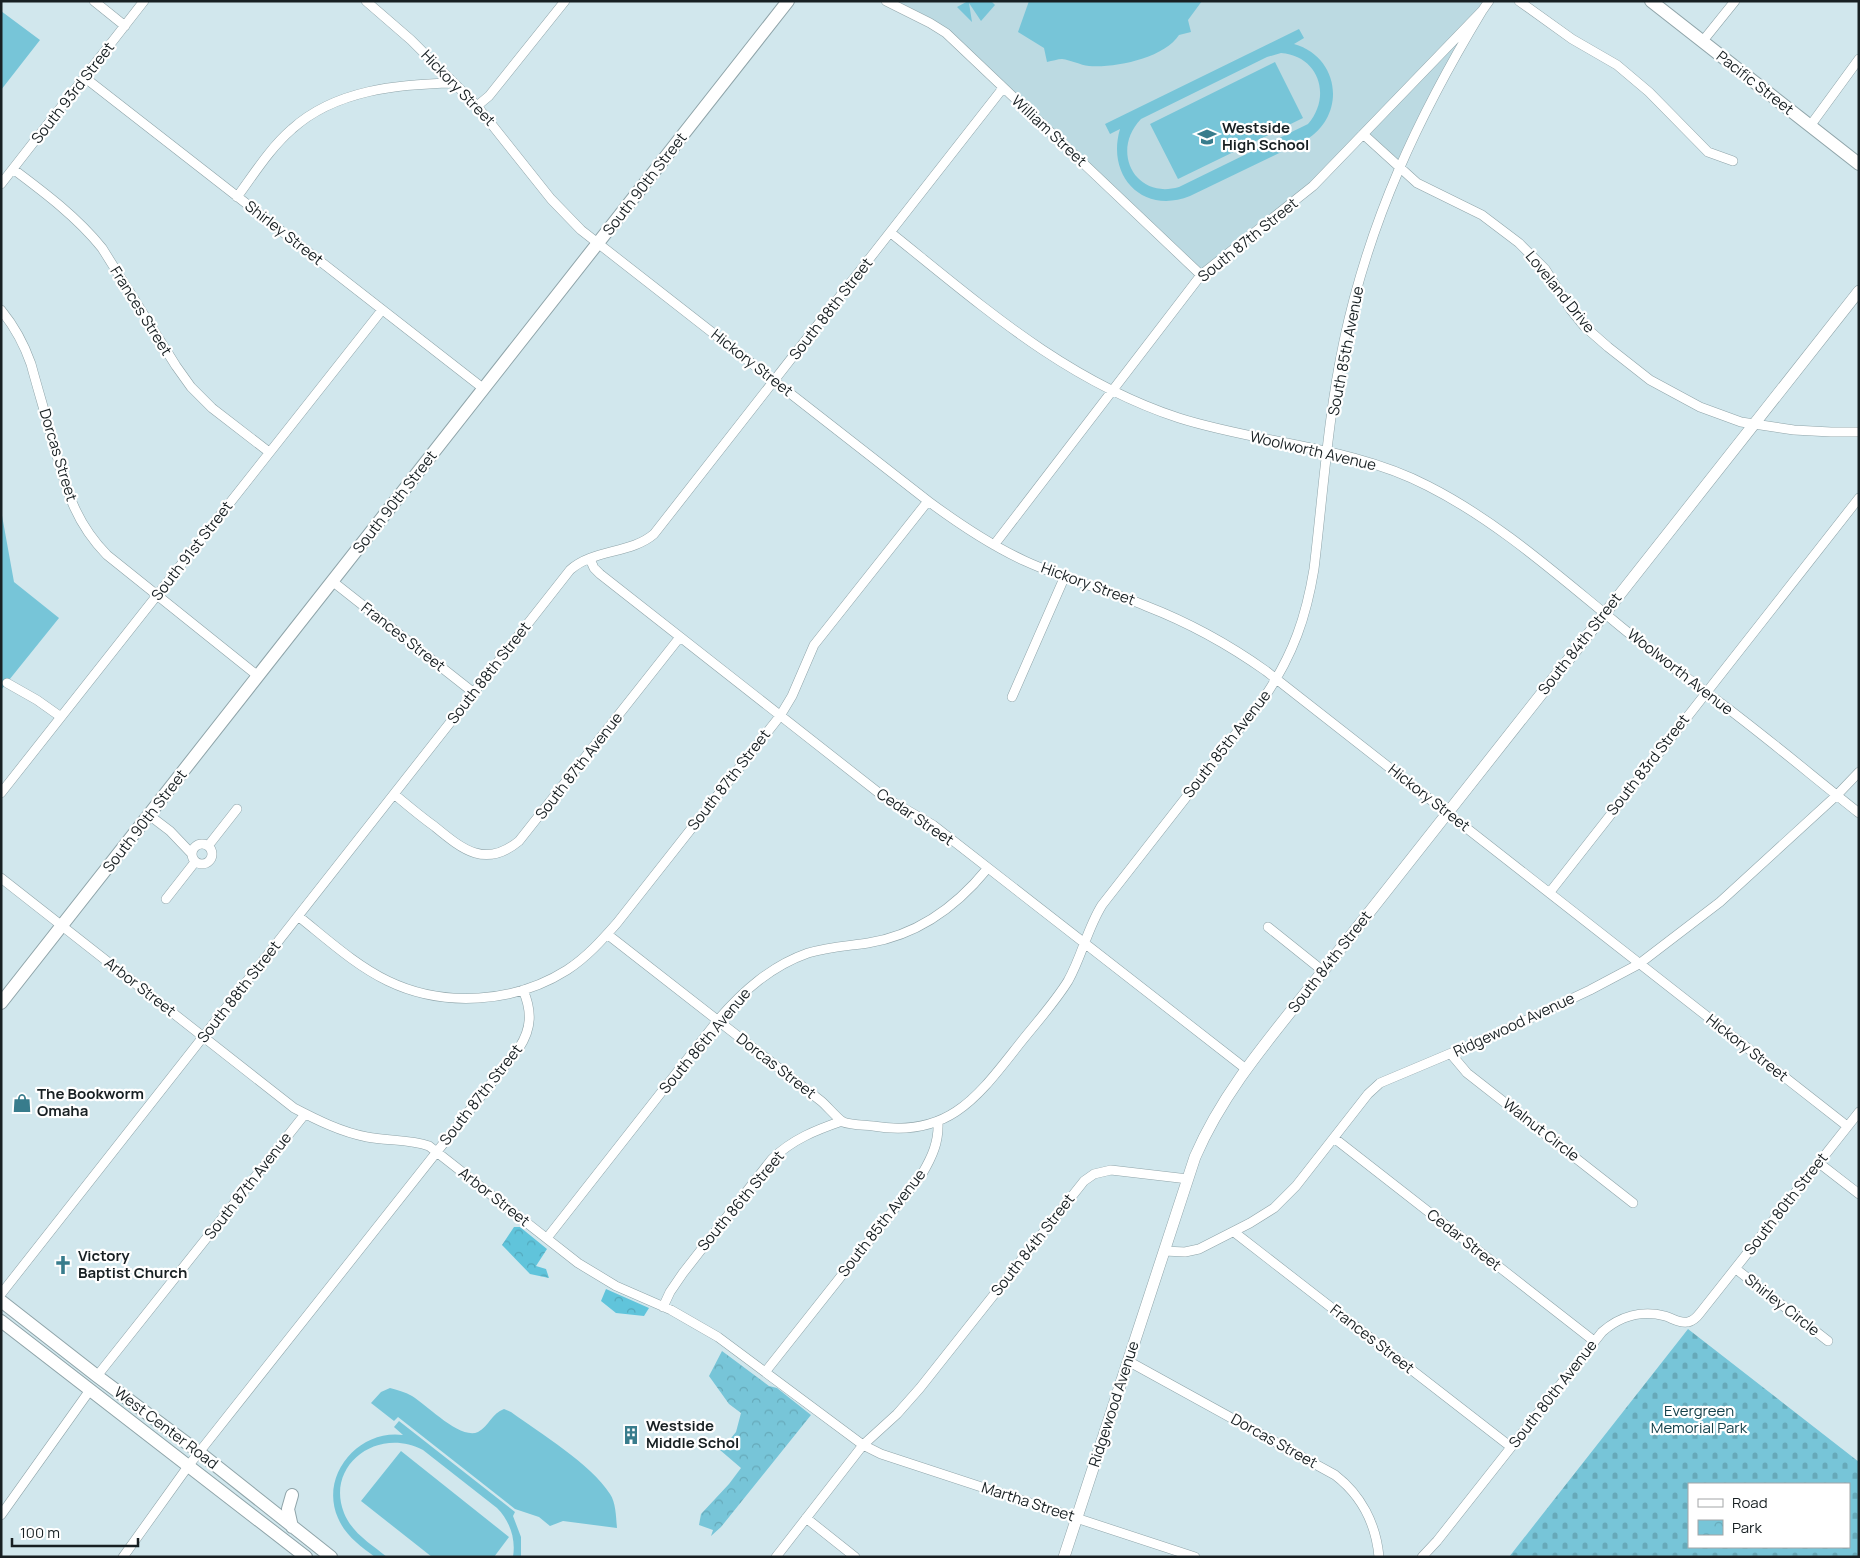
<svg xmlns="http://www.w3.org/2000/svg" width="1860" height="1558" font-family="Manrope,sans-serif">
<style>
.built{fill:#bcdae2}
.grass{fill:#77c5d8;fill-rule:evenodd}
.forest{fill:url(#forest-crowns)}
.cemetery{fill:url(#cemetery-stones);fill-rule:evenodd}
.park{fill:url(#park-crowns)}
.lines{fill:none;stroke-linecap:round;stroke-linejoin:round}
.minor-casing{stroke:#8fa4a9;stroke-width:10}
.secondary-casing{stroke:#8fa4a9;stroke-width:12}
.primary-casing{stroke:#8fa4a9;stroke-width:14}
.minor{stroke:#fff;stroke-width:9}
.secondary{stroke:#fff;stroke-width:11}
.primary{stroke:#fff;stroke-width:12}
.labels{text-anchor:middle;stroke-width:4.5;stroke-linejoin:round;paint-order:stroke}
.street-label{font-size:15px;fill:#182023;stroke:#fff}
.poi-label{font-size:15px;font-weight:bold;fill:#182023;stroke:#fff;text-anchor:start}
.park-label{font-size:15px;fill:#14414b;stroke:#fff}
</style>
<defs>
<pattern id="forest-crowns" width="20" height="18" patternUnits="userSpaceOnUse" patternTransform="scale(1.25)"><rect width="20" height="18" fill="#60c4db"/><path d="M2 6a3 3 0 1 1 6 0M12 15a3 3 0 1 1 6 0" fill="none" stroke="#53a8bc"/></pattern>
<pattern id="cemetery-stones" width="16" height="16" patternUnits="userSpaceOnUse" patternTransform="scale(1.25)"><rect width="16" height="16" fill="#77c5d8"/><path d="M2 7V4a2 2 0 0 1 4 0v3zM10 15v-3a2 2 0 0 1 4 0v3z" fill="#66a9b9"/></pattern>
<pattern id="park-crowns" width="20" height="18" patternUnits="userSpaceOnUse" patternTransform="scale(1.25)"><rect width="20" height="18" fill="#77c5d8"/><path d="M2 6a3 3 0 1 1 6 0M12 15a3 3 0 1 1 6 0" fill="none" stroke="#66a9b9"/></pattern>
</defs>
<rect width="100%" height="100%" fill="#d1e7ed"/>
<path class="built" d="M886 1H1489L1399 167 1363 134 1324 176 1201 275 946 33Z"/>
<path class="grass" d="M968 1H991L995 5 981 21 969 3 972 22 957 7Z
M1029 1H1202L1188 20 1191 32 1179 35C1164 58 1116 68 1089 66 1080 65 1071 60 1062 59 1058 59 1052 61 1047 62L1044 48 1018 32Z
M1 11 40 40 1 90Z
M1299 29 1304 38 1294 44C1340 57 1347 115 1306 140L1190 196C1143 215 1106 176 1120 129L1110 134 1105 124ZM1281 53C1319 56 1332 96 1308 124L1179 187C1135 200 1110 151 1141 119L1267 57Z
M1275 62 1303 118 1178 179 1150 124Z
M1 510 14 582 59 618 1 690Z
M390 1388C397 1390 405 1392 412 1396 427 1405 460 1440 478 1432 489 1426 492 1413 504 1409L511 1412C541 1434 590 1463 610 1494 616 1503 616 1517 617 1528L563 1521 550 1526 539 1517 515 1509 398 1417 394 1421 371 1403 381 1392Z
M399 1421 515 1512 513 1516 521 1537V1557H513C516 1539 510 1521 497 1508L423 1450C378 1426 325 1465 344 1513 352 1533 371 1544 387 1557H375C360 1546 345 1535 338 1518 319 1475 359 1429 403 1435L394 1427Z
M401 1451 509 1537 494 1557H432L361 1501Z"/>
<path class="forest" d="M514 1227H520L547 1249 536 1266 546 1269 549 1278 530 1274 502 1245Z
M606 1289 649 1308 644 1316 616 1313 601 1301Z"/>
<path class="cemetery" d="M1688 1329 1859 1462V1557H1509ZM1689 1484H1849V1547H1689Z"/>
<path class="park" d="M722 1351 769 1386 777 1388 811 1415 721 1527 711 1536 713 1530 699 1525 701 1514 729 1484 741 1468 713 1444 718 1437 727 1443 736 1432 741 1413 729 1404 709 1376Z"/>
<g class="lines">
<g class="minor-casing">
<path id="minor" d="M94 1 125 26
M366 1 411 40 477 106 551 199 581 230 928 501C959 524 990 545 1025 561 1064 579 1107 590 1146 606 1190 623 1228 644 1266 671L1847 1126
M886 1 930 23 946 33 1201 275
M1519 1 1572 39 1617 65 1649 92 1708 152 1733 161
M1702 42 1735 1
M84 77 484 389
M477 106 489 96 565 1
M1810 126 1859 59
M1363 134 1417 183 1482 215 1519 243 1545 269 1571 310 1584 326 1608 347 1650 380 1700 407 1741 422 1794 430 1831 432H1859
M13 169C45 193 77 217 102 248L176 366 191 387 212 408 269 452
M1 184 144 1
M237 197C254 174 270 148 292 129 335 90 398 84 454 83
M891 233C982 306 1066 381 1179 418 1261 444 1351 446 1428 486 1497 521 1555 573 1614 621 1646 648 1681 673 1714 698 1764 735 1811 775 1859 813
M1 310C15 327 24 344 31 364 38 390 46 416 53 442 66 487 73 520 107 555L258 676
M994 545 1201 275 1313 186 1482 11 1489 1
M590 559 594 568 600 574 884 797 933 825 1246 1069
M332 581 474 693
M7 683 37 700 61 717
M1012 697 1065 576
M1 793 382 310
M394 794C407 805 420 816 434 826 462 849 485 869 519 841L680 637
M149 815 170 831 191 853
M192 854a10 10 0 1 1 20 0a10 10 0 1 1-20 0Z
M208 846 237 809
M1 878 294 1108C317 1120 341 1132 367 1137 387 1141 410 1139 429 1146L578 1263 616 1286 671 1310 718 1337 863 1445 881 1454 1195 1557
M1550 892 1859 498
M166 899 195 862
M298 916C327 939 355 965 388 981 444 1008 515 1003 567 970 587 957 602 940 617 923L780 716 792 696 814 645 928 501
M1268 927 1323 971
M607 934 821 1101C826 1105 838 1119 843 1122 851 1125 864 1125 873 1126 950 1139 979 1095 1021 1042 1037 1022 1055 1002 1068 981 1082 956 1087 929 1102 905L1266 695C1293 654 1306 618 1314 569 1323 494 1328 416 1344 341 1370 219 1418 117 1482 11
M1451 1054 1467 1073 1633 1203
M1334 1138 1594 1341
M1819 1163 1859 1194
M1234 1232 1511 1447
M547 1238 718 1020C743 991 771 966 808 953 828 947 847 946 868 943 918 935 956 907 987 869
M1164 1251 1185 1252 1199 1249 1250 1223 1274 1208 1296 1186 1368 1094 1380 1083 1499 1033 1590 990 1639 964 1720 902 1837 795 1859 772
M1736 1269 1828 1341
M1 1294 570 570C593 549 631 554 654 534L1003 88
M663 1307 670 1292 683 1273 772 1159C793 1139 816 1130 842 1121
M1128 1361 1335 1475C1361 1495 1376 1524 1379 1557
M766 1371 922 1174C932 1157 939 1142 938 1122
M97 1376 305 1114
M1 1515 90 1390
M806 1518 855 1557
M123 1557 189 1465 519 1048C532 1028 532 1011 523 990
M776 1557 863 1445 897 1414 920 1388 1084 1181 1094 1174 1111 1170 1188 1179
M1422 1557 1437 1541 1602 1332C1620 1316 1642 1310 1665 1316 1672 1318 1680 1324 1688 1322 1693 1321 1697 1317 1700 1313L1859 1112"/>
</g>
<g class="secondary-casing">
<path id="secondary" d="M1064 1557 1195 1157C1225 1087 1277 1030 1323 971L1859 291"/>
</g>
<g class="primary-casing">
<path id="primary" d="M1651 1 1859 164
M1 1003 788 1
M1 1301 97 1376 200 1453 331 1557
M1 1321 306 1557
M292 1527 288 1509 292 1495"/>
</g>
<use href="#minor" class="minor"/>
<use href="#secondary" class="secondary"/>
<use href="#primary" class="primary"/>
</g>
<defs>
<g id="school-bare" transform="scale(1.5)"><path d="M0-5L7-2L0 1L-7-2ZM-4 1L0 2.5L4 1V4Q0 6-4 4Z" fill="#387c8c" stroke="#fff" stroke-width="2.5" paint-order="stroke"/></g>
<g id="shop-bare" transform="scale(1.5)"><path d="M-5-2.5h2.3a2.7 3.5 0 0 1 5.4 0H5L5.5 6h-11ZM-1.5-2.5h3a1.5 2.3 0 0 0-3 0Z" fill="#387c8c" stroke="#fff" stroke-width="2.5" paint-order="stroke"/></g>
<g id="church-bare" transform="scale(1.5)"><path d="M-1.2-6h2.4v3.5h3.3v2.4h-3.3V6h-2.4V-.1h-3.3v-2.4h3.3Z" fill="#387c8c" stroke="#fff" stroke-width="2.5" paint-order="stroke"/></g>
<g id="building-bare" transform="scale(1.5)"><path d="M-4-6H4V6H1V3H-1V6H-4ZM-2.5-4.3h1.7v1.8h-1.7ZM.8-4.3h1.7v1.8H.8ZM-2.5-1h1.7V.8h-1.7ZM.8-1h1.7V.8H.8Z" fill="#387c8c" stroke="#fff" stroke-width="2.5" paint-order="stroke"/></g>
</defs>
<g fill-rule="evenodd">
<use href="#school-bare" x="1207" y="137"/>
<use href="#shop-bare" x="22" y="1103"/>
<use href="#church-bare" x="63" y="1265"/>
<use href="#building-bare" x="631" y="1435"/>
</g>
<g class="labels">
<g class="street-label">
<text transform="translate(1755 83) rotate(38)" y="5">Pacific Street</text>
<text transform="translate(458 88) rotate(46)" y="5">Hickory Street</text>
<text transform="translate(73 93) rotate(-52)" y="5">South 93rd Street</text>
<text transform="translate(1049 131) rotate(43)" y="5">William Street</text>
<text transform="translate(645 184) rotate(-52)" y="5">South 90th Street</text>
<text transform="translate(284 233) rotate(38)" y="5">Shirley Street</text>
<text transform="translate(1248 240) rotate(-39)" y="5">South 87th Street</text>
<text transform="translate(1560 292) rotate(51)" y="5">Loveland Drive</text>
<text transform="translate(831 309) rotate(-52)" y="5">South 88th Street</text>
<text transform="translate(141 311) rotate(58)" y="5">Frances Street</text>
<text transform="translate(1346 351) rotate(-79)" y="5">South 85th Avenue</text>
<text transform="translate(752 363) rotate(38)" y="5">Hickory Street</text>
<text transform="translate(1313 451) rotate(13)" y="5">Woolworth Avenue</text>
<text transform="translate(58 455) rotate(73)" y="5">Dorcas Street</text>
<text transform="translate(395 502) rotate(-52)" y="5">South 90th Street</text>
<text transform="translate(192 551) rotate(-52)" y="5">South 91st Street</text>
<text transform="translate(1088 584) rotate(20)" y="5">Hickory Street</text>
<text transform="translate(403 637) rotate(38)" y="5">Frances Street</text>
<text transform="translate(1580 644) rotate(-52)" y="5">South 84th Street</text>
<text transform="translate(1680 672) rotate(38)" y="5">Woolworth Avenue</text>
<text transform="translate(489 673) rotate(-52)" y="5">South 88th Street</text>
<text transform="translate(1227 744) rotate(-52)" y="5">South 85th Avenue</text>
<text transform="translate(1648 765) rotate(-52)" y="5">South 83rd Street</text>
<text transform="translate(579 766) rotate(-52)" y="5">South 87th Avenue</text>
<text transform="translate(729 780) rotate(-52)" y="5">South 87th Street</text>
<text transform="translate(1429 798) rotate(38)" y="5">Hickory Street</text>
<text transform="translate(915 817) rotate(34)" y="5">Cedar Street</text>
<text transform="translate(145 821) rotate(-52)" y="5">South 90th Street</text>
<text transform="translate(1330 962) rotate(-52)" y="5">South 84th Street</text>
<text transform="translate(140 987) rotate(38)" y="5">Arbor Street</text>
<text transform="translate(239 992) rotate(-52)" y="5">South 88th Street</text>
<text transform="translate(1514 1025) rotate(-25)" y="5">Ridgewood Avenue</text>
<text transform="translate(705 1041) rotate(-50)" y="5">South 86th Avenue</text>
<text transform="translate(1747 1048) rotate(38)" y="5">Hickory Street</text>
<text transform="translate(776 1066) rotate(38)" y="5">Dorcas Street</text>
<text transform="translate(481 1095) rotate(-52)" y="5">South 87th Street</text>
<text transform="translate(1541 1130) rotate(38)" y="5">Walnut Circle</text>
<text transform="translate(248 1186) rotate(-52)" y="5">South 87th Avenue</text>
<text transform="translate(494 1197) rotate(38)" y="5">Arbor Street</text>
<text transform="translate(741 1201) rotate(-50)" y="5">South 86th Street</text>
<text transform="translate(1786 1204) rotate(-52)" y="5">South 80th Street</text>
<text transform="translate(882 1223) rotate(-52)" y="5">South 85th Avenue</text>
<text transform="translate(1464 1240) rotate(38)" y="5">Cedar Street</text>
<text transform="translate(1033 1245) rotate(-52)" y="5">South 84th Street</text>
<text transform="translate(1782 1305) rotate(38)" y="5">Shirley Circle</text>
<text transform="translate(1372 1339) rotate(38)" y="5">Frances Street</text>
<text transform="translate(1553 1394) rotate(-52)" y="5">South 80th Avenue</text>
<text transform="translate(1114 1404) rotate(-72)" y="5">Ridgewood Avenue</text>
<text transform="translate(166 1428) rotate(37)" y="5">West Center Road</text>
<text transform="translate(1274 1441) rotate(29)" y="5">Dorcas Street</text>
<text transform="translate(1028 1502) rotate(18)" y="5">Martha Street</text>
</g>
<g class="poi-label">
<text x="1222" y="133">Westside<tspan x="1222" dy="17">High School</tspan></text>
<text x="37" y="1099">The Bookworm<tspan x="37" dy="17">Omaha</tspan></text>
<text x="78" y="1261">Victory<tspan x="78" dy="17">Baptist Church</tspan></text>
<text x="646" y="1431">Westside<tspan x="646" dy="17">Middle Schol</tspan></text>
</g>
<g class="park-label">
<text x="1699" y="1416">Evergreen<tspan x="1699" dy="17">Memorial Park</tspan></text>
</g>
</g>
<rect width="1860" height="1558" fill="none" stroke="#182023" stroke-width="5"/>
<rect x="1688" y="1483" width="162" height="65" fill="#ffffff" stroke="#a3a6a7"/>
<rect x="1698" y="1499" width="25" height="8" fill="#ffffff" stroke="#a3a6a7"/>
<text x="1732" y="1508" font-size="15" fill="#182023">Road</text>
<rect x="1698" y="1520" width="25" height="15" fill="url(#park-crowns)" stroke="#a3a6a7"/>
<text x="1732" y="1533" font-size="15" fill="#182023">Park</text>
<path d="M12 1538v8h126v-8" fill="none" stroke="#182023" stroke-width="2.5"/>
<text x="20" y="1538" font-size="15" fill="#182023" stroke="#ffffff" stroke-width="4" paint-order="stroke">100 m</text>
</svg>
